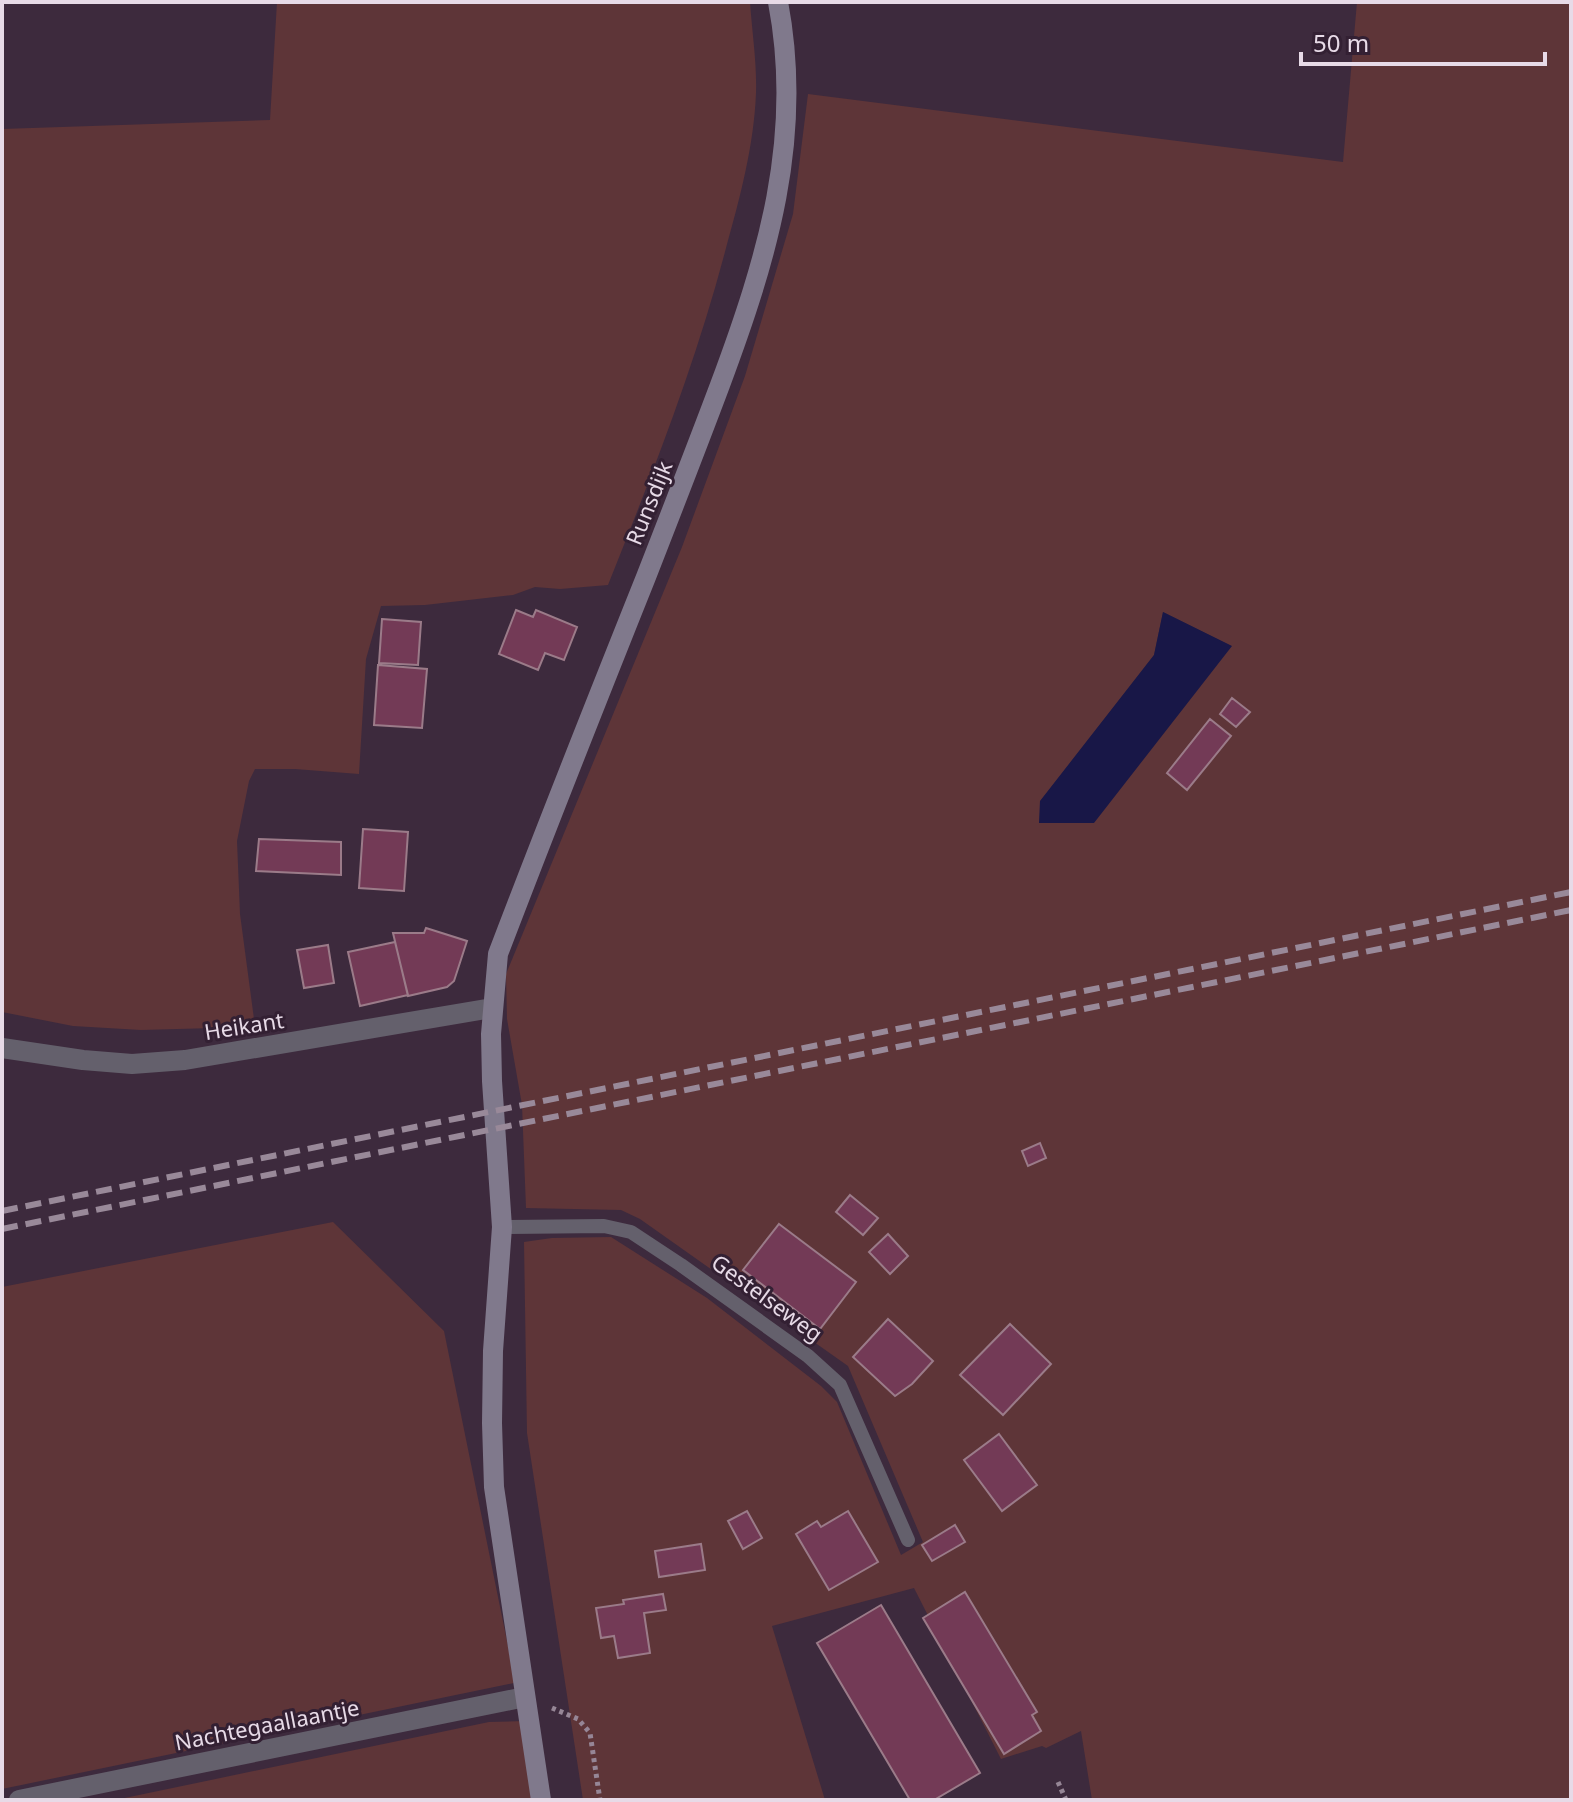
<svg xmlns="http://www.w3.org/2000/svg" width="1573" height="1802" font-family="'Noto Sans',sans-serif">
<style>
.green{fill:#5e3538;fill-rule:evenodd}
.water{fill:#181747}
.building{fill:#733a56;stroke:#9b7b89;stroke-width:2}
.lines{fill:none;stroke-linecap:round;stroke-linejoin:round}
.path{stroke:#968696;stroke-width:5;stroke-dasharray:4 4;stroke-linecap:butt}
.lane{stroke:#64606c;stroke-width:14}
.street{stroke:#64606c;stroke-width:20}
.secondary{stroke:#80798c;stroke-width:20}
.rail{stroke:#998999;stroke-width:6;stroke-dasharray:16 8;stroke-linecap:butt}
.labels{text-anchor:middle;stroke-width:6;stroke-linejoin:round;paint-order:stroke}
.street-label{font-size:22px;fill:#e7dae7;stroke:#332033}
</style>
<rect width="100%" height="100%" fill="#3d2a3d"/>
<path class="green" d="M277 2H750C752 32 757 63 756 93 754 145 740 198 726 248 696 363 652 475 608 585L560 589 535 587 513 595 425 605 381 606 366 659 359 774 295 769H255L249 781 237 841 240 914 254 1019 214 1028 141 1030 73 1026 2 1012V129L270 120Z
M1357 2H1571V1800H1092L1081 1731 1046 1748 1042 1746 1001 1759 914 1588 772 1626 825 1800H583L527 1433 524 1242 552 1238 611 1237 707 1298 821 1386 837 1402 901 1555 923 1542 848 1366 640 1219 621 1210 526 1208 522 1105 507 1019 506 974 682 547 745 376 793 214 808 94 1343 162ZM1163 612 1231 646 1040 802 1154 655Z
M333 1222 444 1331 510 1656 514 1683 2 1789V1287Z
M525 1721 535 1800H115L489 1722Z"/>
<path class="water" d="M1163 612 1232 646 1094 823H1039L1040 801 1154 655Z"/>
<path class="building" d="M516 610 533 617 536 610 577 627 564 660 545 653 538 670 499 654Z
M382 619 421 622 418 665 379 663Z
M378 665 427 669 422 728 374 725Z
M1232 698 1250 712 1236 727 1220 714Z
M1210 719 1231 736 1187 790 1167 773Z
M363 829 408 832 404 891 359 888Z
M259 839 341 842V875L256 871Z
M426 928 467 941 454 981 447 987 408 996 393 933H424Z
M395 942 408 995 360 1006 348 952Z
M328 945 334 983 304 988 297 950Z
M1040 1143 1046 1158 1028 1166 1022 1151Z
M850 1195 878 1218 863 1235 836 1212Z
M779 1224 856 1282 820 1329 743 1270Z
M888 1234 908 1256 890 1274 869 1252Z
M888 1319 933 1361 912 1384 895 1396 853 1357Z
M1010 1324 1051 1364 1003 1415 960 1375Z
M999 1434 1037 1485 1002 1511 964 1460Z
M747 1511 762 1538 743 1549 728 1521Z
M848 1511 878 1562 829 1590 796 1534 817 1521 821 1527Z
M955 1525 965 1542 932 1561 922 1545Z
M701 1544 705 1570 659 1577 655 1551Z
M965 1592 1037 1712 1032 1715 1041 1731 1004 1754 923 1618Z
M663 1594 666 1610 644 1613 650 1653 618 1658 614 1636 601 1638 596 1608 624 1604 623 1600Z
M881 1605 980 1773 934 1800H910L817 1643Z"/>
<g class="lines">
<path class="path" d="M552 1708 578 1719 590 1733 600 1800
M1058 1782 1066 1800"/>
<path class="lane" d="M502 1227 604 1226 631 1232 681 1265 808 1356 840 1385 908 1540"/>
<path class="street" d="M2 1048 83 1060 132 1064 185 1060 492 1008
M19 1800 525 1697"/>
<path class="secondary" d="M541 1800 494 1487 492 1423 493 1351 502 1227 492 1081 491 1034 498 954C546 828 596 702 646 577 671 513 696 449 720 385 767 259 804 138 778 2"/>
<path class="rail" d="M2 1211 1571 892
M2 1229 1571 910"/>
</g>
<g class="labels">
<g class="street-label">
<text transform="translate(649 503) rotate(-68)" y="8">Runsdijk</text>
<text transform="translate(244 1026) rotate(-9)" y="8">Heikant</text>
<text transform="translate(767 1298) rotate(36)" y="8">Gestelseweg</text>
<text transform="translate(267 1725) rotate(-11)" y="8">Nachtegaallaantje</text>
</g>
</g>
<rect width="1573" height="1802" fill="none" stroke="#e7dae7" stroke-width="8"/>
<path d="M1301 52v12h244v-12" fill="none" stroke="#e7dae7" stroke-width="4"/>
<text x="1313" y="52" font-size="24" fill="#e7dae7" stroke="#332033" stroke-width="6" paint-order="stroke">50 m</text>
</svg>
